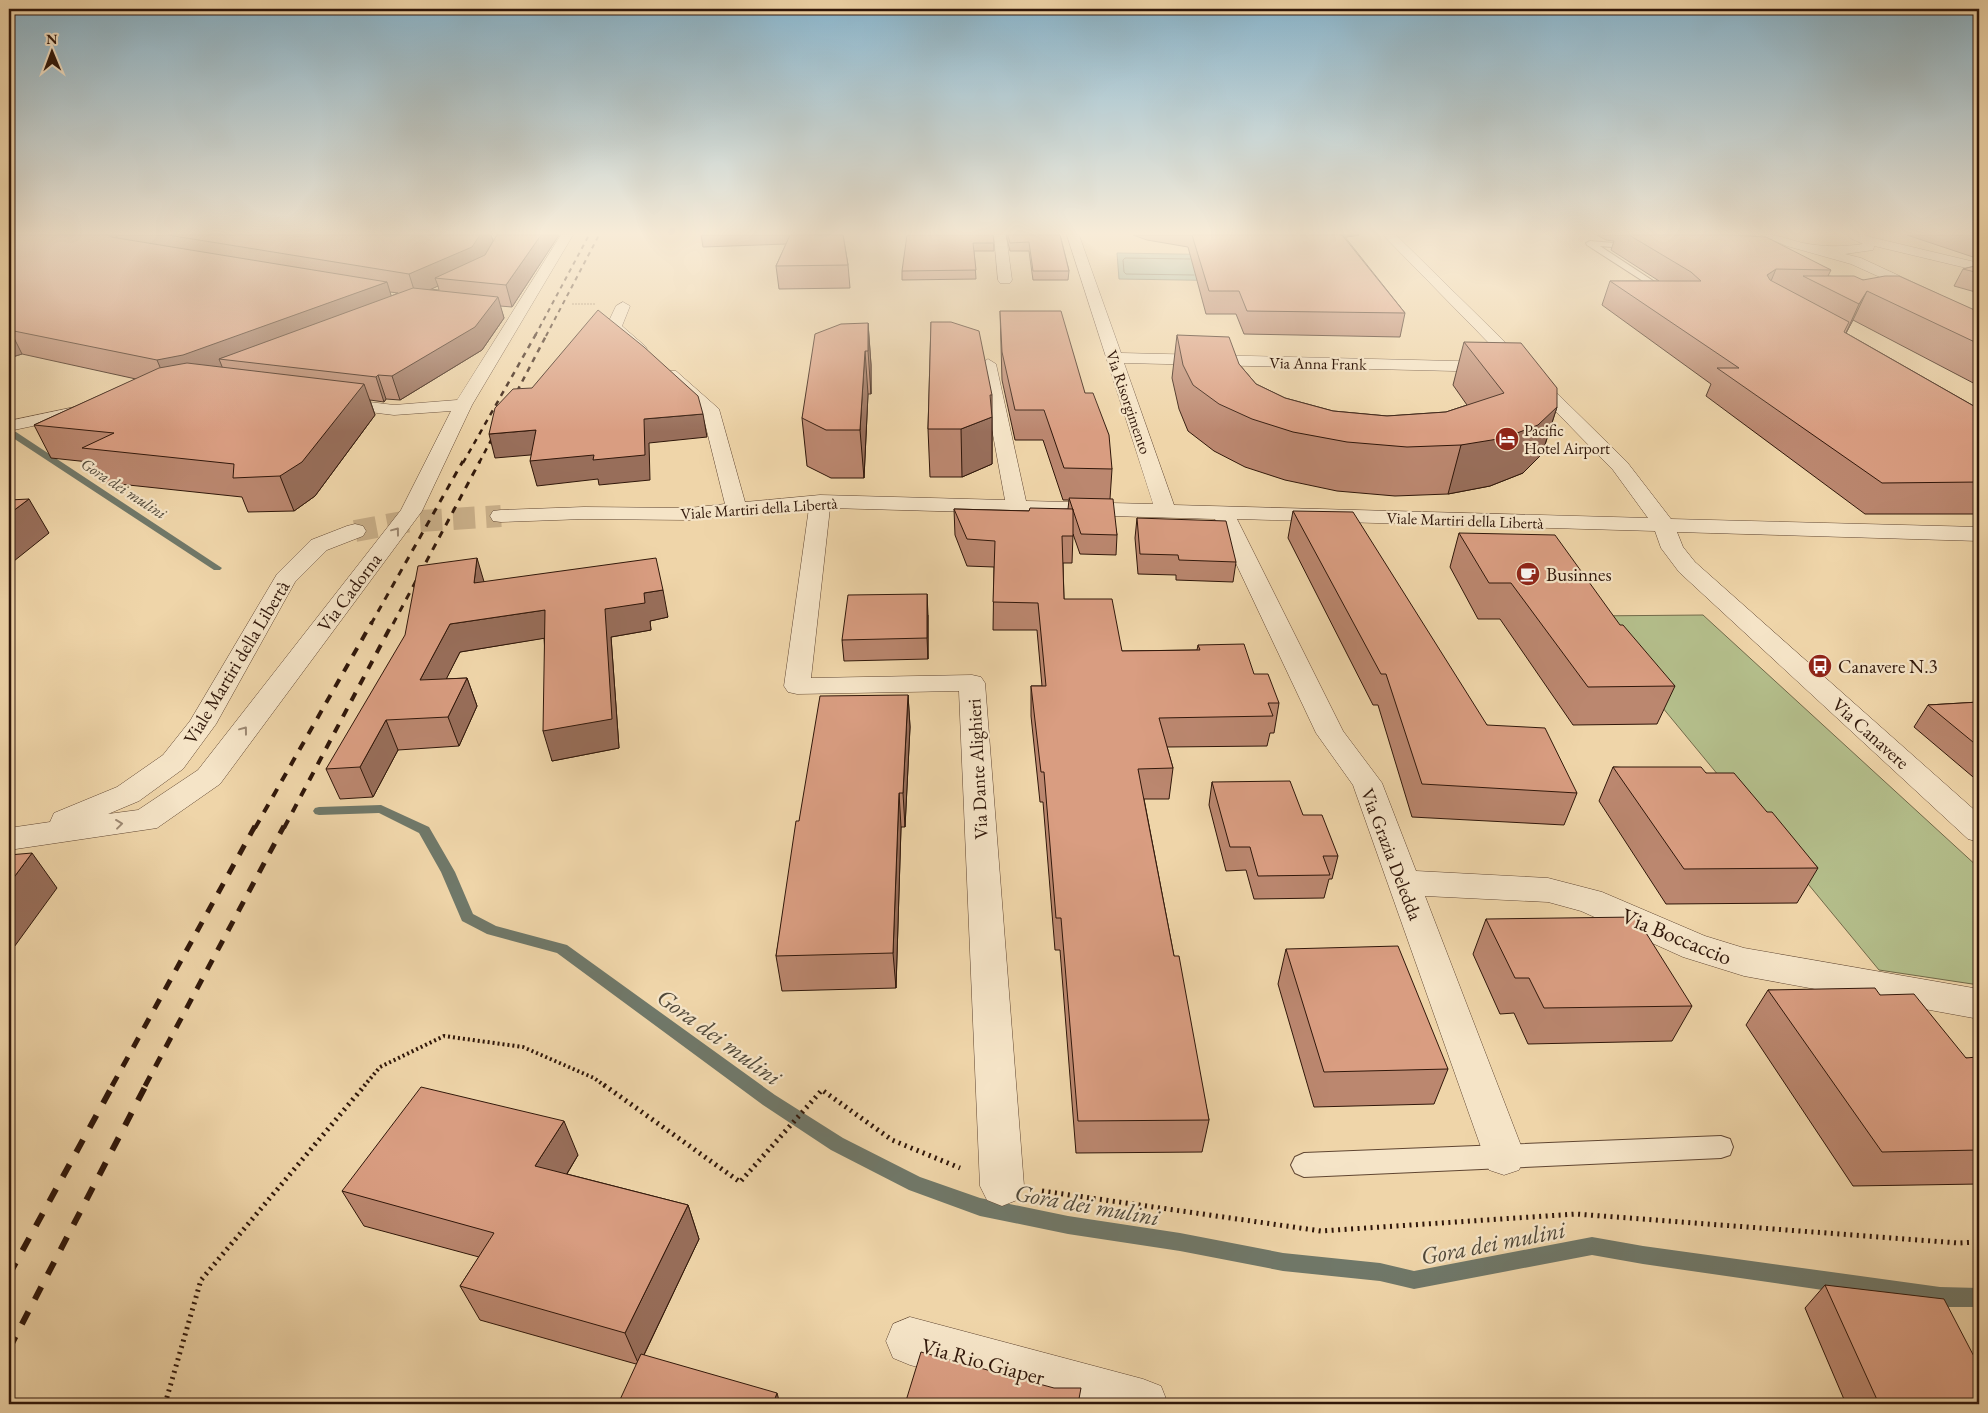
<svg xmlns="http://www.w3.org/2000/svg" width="1988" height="1413" font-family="'EB Garamond',serif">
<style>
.green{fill:#b4be8b;stroke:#726a4a}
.water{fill:#9ab9a8;stroke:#707869}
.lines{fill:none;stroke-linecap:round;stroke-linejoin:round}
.shore{stroke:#656859;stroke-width:1}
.stream{fill:#707869;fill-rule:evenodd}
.minor-tunnel{stroke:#c9af89;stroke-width:22;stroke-dasharray:22 11;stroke-linecap:butt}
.service-casing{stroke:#604632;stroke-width:2}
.minor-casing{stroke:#604632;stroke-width:1}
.tertiary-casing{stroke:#604632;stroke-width:1}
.path-far2{stroke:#30170a;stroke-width:1;stroke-dasharray:0.5 1;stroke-linecap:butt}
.path-far1{stroke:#30170a;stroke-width:4;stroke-dasharray:2 3;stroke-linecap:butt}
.path{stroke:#30170a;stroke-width:5;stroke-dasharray:2 4.5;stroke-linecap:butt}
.service{fill:#f5e4c7;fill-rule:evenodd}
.minor{fill:#f5e4c7;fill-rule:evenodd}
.tertiary{fill:#f5e4c7;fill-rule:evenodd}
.rail-far5{stroke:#30170a;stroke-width:2;stroke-dasharray:4.5 4.5;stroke-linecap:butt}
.rail-far4{stroke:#30170a;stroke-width:2.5;stroke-dasharray:5.5 5.5;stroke-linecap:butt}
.rail-far3{stroke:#30170a;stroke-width:3;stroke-dasharray:7 7;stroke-linecap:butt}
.rail-far2{stroke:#30170a;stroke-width:4;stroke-dasharray:9 9;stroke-linecap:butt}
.rail-far1{stroke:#30170a;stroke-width:5;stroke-dasharray:11 11;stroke-linecap:butt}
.rail{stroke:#30170a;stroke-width:6;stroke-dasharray:14 14;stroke-linecap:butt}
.wall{fill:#bb876f;stroke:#30170a;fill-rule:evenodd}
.shaded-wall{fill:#986e5a;stroke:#30170a}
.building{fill:#d99d81;stroke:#30170a}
.oneway{stroke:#9c8872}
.labels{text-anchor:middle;stroke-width:4.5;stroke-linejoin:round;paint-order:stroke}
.far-street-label{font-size:16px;fill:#30170a;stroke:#f5e4c7}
.far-poi-label{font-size:16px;fill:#30170a;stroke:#f5e4c7;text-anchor:start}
.far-water-label{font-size:16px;font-style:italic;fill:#504839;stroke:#f5e4c7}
.poi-label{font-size:19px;fill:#30170a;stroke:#f5e4c7;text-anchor:start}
.street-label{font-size:19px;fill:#30170a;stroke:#f5e4c7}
.near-street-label{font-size:22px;fill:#30170a;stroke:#f5e4c7}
.near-water-label{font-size:24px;font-style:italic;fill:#504839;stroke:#f5e4c7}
</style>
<rect width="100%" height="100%" fill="#efd5a9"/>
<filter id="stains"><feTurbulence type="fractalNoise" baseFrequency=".004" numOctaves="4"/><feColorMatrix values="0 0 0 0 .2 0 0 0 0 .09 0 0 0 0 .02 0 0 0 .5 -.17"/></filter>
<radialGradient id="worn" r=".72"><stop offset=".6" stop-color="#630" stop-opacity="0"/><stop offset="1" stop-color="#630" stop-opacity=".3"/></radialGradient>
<path class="green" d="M1703 615 1979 868V985L1879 970 1587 616Z"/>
<path class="water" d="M1117 253 1294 256 1308 282 1119 279Z"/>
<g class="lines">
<path class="shore" d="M1190 259 1125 258 1123 260 1124 272 1126 274 1194 275"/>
<path class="stream" d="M10 432H16L222 568 220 570H214L10 436Z
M381 805 429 827 455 872 473 914 496 926 567 945 775 1095 843 1138 920 1177 980 1198 1068 1216 1180 1233 1283 1253 1380 1263 1414 1271 1592 1237 1643 1246 1940 1287 1979 1288V1307H1940L1643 1264 1592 1255 1414 1289 1380 1281 1283 1271 1180 1251 1068 1234 980 1216 909 1190 831 1150 763 1105 557 953 487 934 462 921 441 872 419 833 379 813 319 815 315 814 313 811 315 808 319 807Z"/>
<path class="minor-tunnel" d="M355 531 403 522 501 516"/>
<g class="service-casing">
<path id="service" d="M1590 241 1638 245 1639 247 1635 249 1600 246 1670 292 1663 294 1587 245 1586 243Z
M1721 1136 1730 1139 1733 1147 1730 1155 1721 1158 1304 1177 1295 1173 1291 1165 1295 1157 1304 1153Z"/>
</g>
<g class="minor-casing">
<path id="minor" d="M485 235 510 236 496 263 489 267 482 263 496 239 487 238Z
M561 235H573L472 405 422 511 220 784 157 828 9 850V828L50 822 54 813 117 787 163 755 190 721 277 574 311 540 347 526 355 524 363 526 366 531 363 536 327 550 295 582 216 724 183 769 139 801 108 814 138 810 198 770 401 510 451 411 394 415 336 408 330 407 327 403 330 399 336 398 394 405 457 400Z
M994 235H1006L1012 280 1010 283H1000L998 280Z
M1067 235H1079L1121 353 1496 362 1502 364 1504 367 1502 370 1496 372 1124 363 1174 505 1648 518 1613 470 1383 235H1396L1627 462 1671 519 1979 527V541L1677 532 1683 547 1695 562 1979 814V842L1968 839 1679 572 1661 548 1655 531 1237 519 1343 731 1382 783 1416 871 1548 878 1602 892 1705 936 1744 948 1979 989V1019L1744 976 1683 957 1581 911 1548 902 1425 896 1525 1156 1519 1170 1504 1175 1489 1170 1353 785 1316 733 1215 519 830 508 811 678 972 675 981 677 985 683 1024 1186 1017 1200 1002 1206 987 1200 980 1186 959 691 797 694 788 692 784 686 809 508 689 520 584 519 501 522 493 521 490 516 493 511 501 510 584 507 689 508 725 504 702 411 664 379 662 375 664 371H676L719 409 745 502 820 495 1005 500 980 364 988 359 996 364 1026 501 1153 504Z
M1870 237 1979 263V271L1866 244 1864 241 1866 238Z
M623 302 630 306 622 326 645 346 647 349 645 352H633L606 327 616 306Z
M89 404 95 405 98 409 95 413 9 431V421Z
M910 1317 1143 1379 1161 1386 1168 1404H1053L910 1365 893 1358 886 1341 893 1324Z"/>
</g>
<g class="tertiary-casing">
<path id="tertiary" d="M1761 235C1776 233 1788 240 1803 243 1823 247 1843 247 1863 244L1850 238 1848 235C1858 235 1869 233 1876 241L1873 250 1845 254 1861 258 1979 313V322L1851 264 1787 246Z"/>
</g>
<path class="path-far2" d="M572 304H596"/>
<path class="path-far1" d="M364 1086 380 1067 444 1036 523 1047 594 1078 605 1086"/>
<path class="path" d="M604 1085 740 1182 822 1090 892 1140 960 1168
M1042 1191 1321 1231 1576 1214 1958 1243 1979 1242
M165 1404 201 1280 365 1085"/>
<use href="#service" class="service"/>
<use href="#minor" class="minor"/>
<use href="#tertiary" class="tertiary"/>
<path class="rail-far5" d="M535 336 589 235
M546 336 599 235"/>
<path class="rail-far4" d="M512 401 547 334
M463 463 536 334
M479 463 497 429"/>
<path class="rail-far3" d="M371 624 463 461
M393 624 480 461"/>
<path class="rail-far2" d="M255 828 372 622
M284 828 393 622"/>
<path class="rail-far1" d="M112 1086 255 826
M145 1086 284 826"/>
<path class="rail" d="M9 1275 113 1085
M9 1349 146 1085"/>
</g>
<path class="wall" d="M9 235H491L493 241 485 255 497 235H559L512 307 500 306 504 318 482 350 400 400 386 399 384 402 370 400 375 415 315 496 294 511 248 512 242 497 100 482 89 462 51 458 34 425 136 379 22 354 9 358ZM438 286 439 290 430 289ZM390 292 398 293 391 296Z
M701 235H843L848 265 850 288 779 289 776 266 786 244 703 247Z
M993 235 994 251H974L976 279 902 280V271Z
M1006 235H1060L1069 271 1068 280H1033L1029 251H1010Z
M1133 235H1359L1345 237 1405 313 1400 337 1244 334 1236 314H1206L1188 247 1147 240Z
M1597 235H1756L1755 236 1831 270 1828 276 1863 280 1979 312V386L1853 320 1846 333 1979 409V514H1865L1706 396 1711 384 1602 305 1610 281H1659L1611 250 1614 241 1606 240Z
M1907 235H1979V259Z
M1979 265V293L1954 286 1963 269Z
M1000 311 1085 393 1112 469 1110 499 1117 535 1116 555 1080 554 1073 534 1072 563H1063L1064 599 1122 651 1197 650 1198 645 1254 674 1279 703 1274 733H1270L1267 746 1167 747 1173 768 1169 799H1144L1174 956 1209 1120 1202 1152 1076 1153 1060 950H1055L1043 802H1040L1031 716V686H1042L1037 630H993L994 567 967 566 955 535 954 509 1029 511 1068 509 1069 500H1063L1043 440H1015L1002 380Z
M931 322 992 395V464L962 477H930L928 429Z
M868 323 871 365V394H868L864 478H831L807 466 802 418Z
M1177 335 1239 364 1256 384 1285 398 1333 411 1387 416 1446 412 1467 405 1453 385 1464 342 1557 407 1542 454 1523 473 1490 486 1448 494 1395 496 1337 491 1285 480 1245 467 1214 451 1188 431 1179 409 1172 378Z
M1293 511 1487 725 1577 793 1564 825 1412 817 1378 705H1373L1288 538Z
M1137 518 1236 562 1233 582 1176 580V575L1138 574 1135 538Z
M1459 533 1675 686 1657 724 1573 725 1500 619H1478L1450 567Z
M484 582 668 617 650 621 651 630 611 637 619 748 552 761 544 638 460 652 446 679 467 678 477 706 459 746 398 750 373 797 340 799 326 769Z
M1979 613V654H1977L1976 617Z
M928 615V659L844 661 842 640Z
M908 695 910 727 905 827H901L896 988 782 991 776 956 799 821Z
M1979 702V782L1914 727 1928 705Z
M1613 767 1706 773 1767 812 1818 868 1797 903 1666 904 1599 801Z
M1212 782 1303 815 1338 856 1332 879H1329L1324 898 1254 899 1246 870 1226 871 1209 805Z
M1486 919 1692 1006 1672 1041 1528 1044 1514 1013 1500 1014 1473 954Z
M1286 949 1448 1069 1434 1104 1314 1107 1278 984Z
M1768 990 1880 995 1966 1058 1979 1060V1184L1853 1186 1746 1025Z
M578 1155 567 1174 688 1205 699 1239 644 1355 636 1364 480 1320 460 1286 479 1257 364 1226 342 1191Z
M1825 1285 1979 1404H1846L1805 1308Z"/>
<path class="shaded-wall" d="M105 235H116L120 245Z
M480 235H491L493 241 478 268 435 278 438 286 416 296 409 274Z
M541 235H559L512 307 506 285Z
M1329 235H1359L1328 240Z
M1776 269 1766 293 1767 275Z
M387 282 394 305 219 359 223 369 168 386 157 360Z
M1867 291 1853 320 1845 335 1859 304Z
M498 297 504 318 482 350 400 400 392 376Z
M868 323 871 365V394L868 351Z
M9 330H10L22 354 9 358Z
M865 351 868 394 864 478 860 430Z
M378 375 386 399 384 402 376 377Z
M364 384 375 415 315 496 294 511 280 476Z
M1557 407 1542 454 1523 473 1490 486 1448 494 1461 445Z
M703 414 707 437 649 443 650 480 599 485 598 479 537 486 530 461 644 419Z
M992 417V464L962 477 961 429Z
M536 430 542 454 495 458 489 434Z
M29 499 49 533 9 565V514Z
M477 558 485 585 474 583Z
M663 590 668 617 650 621 651 630 611 637 619 748 552 761 543 731 605 609 644 593Z
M927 594 928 615V659L927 638Z
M545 610 552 637 460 652 431 709 420 680 450 624Z
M467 678 477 706 459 746 448 717Z
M908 695 910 727 905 827 903 793Z
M386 720 398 750 373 797 360 767Z
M899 793 901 827 896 988 893 953Z
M32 853 57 888 9 954V884Z
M564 1121 578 1155 551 1200 535 1166Z
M688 1205 699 1239 639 1365 625 1333Z
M777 1393 780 1404H773Z"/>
<path class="building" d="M9 235H108L111 237 387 282 183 355 157 360 9 330Z
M168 235H480L472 247 409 274Z
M497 235H541L506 285 435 278 485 255Z
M790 235H843L848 265 776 266Z
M907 235H993L994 243H973L976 270 902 271Z
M1008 235H1060L1069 271H1033L1029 242 1010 243Z
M1192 235H1342L1405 313 1247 311 1239 291H1209Z
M1629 235H1728L1766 237 1831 270 1776 269 1767 275 1770 280 1849 322 1844 332 1979 409V482L1882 483 1717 368H1739L1610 281H1701L1691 272Z
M1979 265V273L1963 269Z
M1803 276H1854L1863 280 1885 276H1899L1979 312V344L1867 291 1859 304Z
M413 288 498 297 475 327 392 376 378 375 376 377 219 359Z
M598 310 644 347 698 396 703 414 644 419 645 455 593 460 594 455 530 461 536 430 489 434 495 408 513 389 532 388Z
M1000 311H1061L1085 393H1093L1109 435 1112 469 1064 468 1044 410H1015L1002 352Z
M931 322H951L979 331 992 395H990L992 417 961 429H928Z
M868 323V351H865L860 430H826L802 418 815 334 841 324Z
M1177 335 1229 337 1239 364 1256 384 1285 398 1333 411 1387 416 1446 412 1504 393 1464 342 1521 343 1557 388V407L1538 425 1504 438 1461 445 1407 447 1347 442 1293 432 1252 419 1219 404 1193 385 1183 365Z
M187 363 364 384 302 462 280 476 233 478 234 464 82 448 114 433 34 425 159 368Z
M1069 498 1113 499 1117 535 1081 534Z
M29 499 9 514V500Z
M1030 508 1073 509V536H1062L1064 599H1112L1122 651 1200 650 1198 645 1244 644 1254 674H1268L1279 703H1268L1273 716 1159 718 1173 768 1138 769 1174 956H1179L1209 1120 1078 1121 1061 918H1056L1044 772H1041L1031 686H1046L1038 603 993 602 995 541 967 539 954 509 1029 511Z
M1293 511 1353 512 1487 725 1545 728 1577 793 1422 784 1386 674H1381Z
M1137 518 1226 521 1236 562 1179 560 1178 555 1140 554Z
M1459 533 1555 535 1620 625H1623L1675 686 1588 687 1511 583H1489Z
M477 558 474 583 656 558 663 590 644 593 645 603 605 609 612 719 543 731 545 610 450 624 420 680 467 678 448 717 386 720 360 767 326 769 405 635 418 566Z
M927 594V638L842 640 848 595Z
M908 695 903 793H899L893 953 776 956 796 821H799L820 696Z
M1979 702V747L1928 705Z
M1613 767H1701L1706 773H1734L1767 812H1772L1818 868 1684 869Z
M1290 781 1303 815H1322L1338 856H1323L1330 875 1258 876 1250 847H1230L1212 782Z
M32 853 9 884V855Z
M1636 917 1692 1006 1544 1008 1529 978H1515L1486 919Z
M1398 946 1448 1069 1324 1072 1286 949Z
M1875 988 1880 995 1914 994 1966 1058 1977 1057 1979 1060V1150L1882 1152 1768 990Z
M421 1087 564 1121 535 1166 688 1205 625 1333 460 1286 494 1233 342 1191Z
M1825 1285 1944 1299 1979 1366V1404H1879Z
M921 1352 1054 1388H1081L1078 1404H905Z
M641 1354 777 1393 773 1404H618Z"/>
<defs><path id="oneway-chevron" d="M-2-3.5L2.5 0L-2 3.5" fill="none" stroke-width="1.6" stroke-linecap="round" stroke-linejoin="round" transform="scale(1.25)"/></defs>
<g class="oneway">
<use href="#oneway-chevron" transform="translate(396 531) rotate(-53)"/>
<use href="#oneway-chevron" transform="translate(244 730) rotate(-53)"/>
<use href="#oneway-chevron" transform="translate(119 824) rotate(-7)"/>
</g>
<linearGradient id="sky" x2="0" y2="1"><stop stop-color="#89b6ce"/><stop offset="0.54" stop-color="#f8ecd8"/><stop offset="1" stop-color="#f8ecd8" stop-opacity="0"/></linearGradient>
<rect width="1988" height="432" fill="url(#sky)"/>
<defs>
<g id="hotel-disc" transform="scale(1.25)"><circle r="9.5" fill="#8f2418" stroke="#f5e4c7"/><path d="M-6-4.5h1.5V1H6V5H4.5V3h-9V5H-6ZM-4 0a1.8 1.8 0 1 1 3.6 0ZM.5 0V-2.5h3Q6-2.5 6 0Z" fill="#fff"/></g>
<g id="cafe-disc" transform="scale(1.25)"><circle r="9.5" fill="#8f2418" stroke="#f5e4c7"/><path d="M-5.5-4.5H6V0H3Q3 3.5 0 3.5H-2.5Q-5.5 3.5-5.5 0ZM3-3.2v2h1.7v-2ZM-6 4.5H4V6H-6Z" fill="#fff"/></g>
<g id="bus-disc" transform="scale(1.25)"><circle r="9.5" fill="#8f2418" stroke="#f5e4c7"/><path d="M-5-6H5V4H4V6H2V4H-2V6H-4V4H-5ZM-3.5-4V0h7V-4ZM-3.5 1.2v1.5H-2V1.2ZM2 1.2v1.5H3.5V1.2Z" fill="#fff"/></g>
</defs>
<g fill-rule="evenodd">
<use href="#hotel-disc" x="1507" y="439"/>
<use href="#cafe-disc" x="1528" y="574"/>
<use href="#bus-disc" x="1820" y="666"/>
</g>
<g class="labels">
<g class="far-street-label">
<text transform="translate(1318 363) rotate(1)" y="6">Via Anna Frank</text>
<text transform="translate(1129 402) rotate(71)" y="6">Via Risorgimento</text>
<text transform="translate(759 508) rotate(-4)" y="6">Viale Martiri della Libertà</text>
<text transform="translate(1465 520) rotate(2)" y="6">Viale Martiri della Libertà</text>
</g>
<g class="far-poi-label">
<text x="1524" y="436">Pacific<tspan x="1524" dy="18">Hotel Airport</tspan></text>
</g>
<g class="far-water-label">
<text transform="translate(124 488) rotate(33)" y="6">Gora dei mulini</text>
</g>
<g class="poi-label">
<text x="1546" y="581">Businnes</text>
<text x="1838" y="673">Canavere N.3</text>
</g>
<g class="street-label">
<text transform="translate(349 592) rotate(-53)" y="7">Via Cadorna</text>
<text transform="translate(236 662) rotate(-59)" y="7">Viale Martiri della Libertà</text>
<text transform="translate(1871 733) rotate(42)" y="7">Via Canavere</text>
<text transform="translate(977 769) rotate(-93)" y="7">Via Dante Alighieri</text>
<text transform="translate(1392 854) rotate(69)" y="7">Via Grazia Deledda</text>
</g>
<g class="near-street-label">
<text transform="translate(1677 936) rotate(22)" y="8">Via Boccaccio</text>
<text transform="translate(983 1361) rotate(15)" y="8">Via Rio Giaper</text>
</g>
<g class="near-water-label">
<text transform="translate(719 1037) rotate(36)" y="8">Gora dei mulini</text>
<text transform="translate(1087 1205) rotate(10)" y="8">Gora dei mulini</text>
<text transform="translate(1493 1243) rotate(-11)" y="8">Gora dei mulini</text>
</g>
</g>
<rect width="1988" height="1413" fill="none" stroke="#efd5a9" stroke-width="30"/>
<rect x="10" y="10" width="1968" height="1393" fill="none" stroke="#30170a" stroke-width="2.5"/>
<rect x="15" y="15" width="1958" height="1383" fill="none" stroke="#30170a"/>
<g transform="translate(52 52) rotate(359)" stroke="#f5e4c7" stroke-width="4" paint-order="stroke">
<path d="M0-4L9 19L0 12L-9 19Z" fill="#30170a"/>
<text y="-8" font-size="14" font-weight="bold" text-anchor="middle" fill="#30170a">N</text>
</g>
<rect width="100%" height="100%" filter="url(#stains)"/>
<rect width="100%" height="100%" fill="url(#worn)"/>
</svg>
